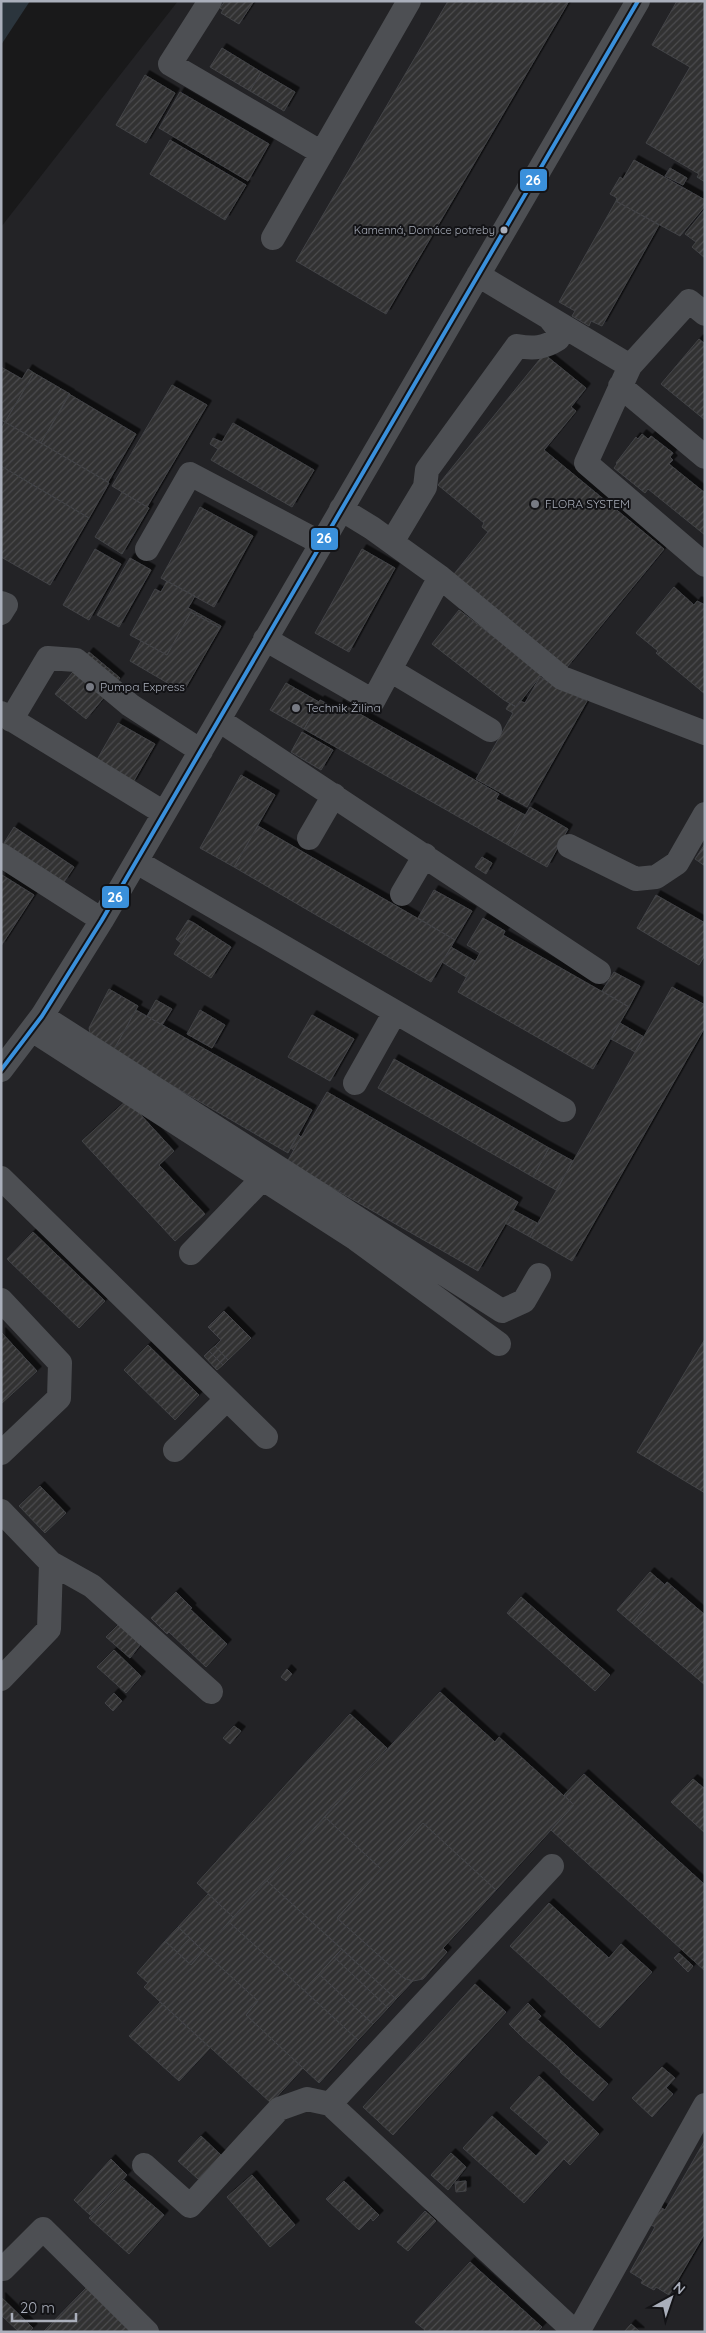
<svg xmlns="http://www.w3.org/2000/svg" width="706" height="2333" font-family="Quicksand,sans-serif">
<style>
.built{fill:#232326}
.water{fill:#2b353d}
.building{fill:url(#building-hatch);stroke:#424346;filter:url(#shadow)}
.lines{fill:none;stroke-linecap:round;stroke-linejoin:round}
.minor{stroke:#4d4f53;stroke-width:24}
.bus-1-casing{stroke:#131316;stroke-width:8}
.bus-1{stroke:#3a90db;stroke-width:4}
.bus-dot{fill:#aaafbb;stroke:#131316;stroke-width:2}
.poi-dot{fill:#777a83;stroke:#131316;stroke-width:2}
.labels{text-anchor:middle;stroke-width:4;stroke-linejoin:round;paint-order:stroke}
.bus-label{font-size:11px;fill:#aaafbb;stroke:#131316;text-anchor:end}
.poi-label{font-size:12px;fill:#aaafbb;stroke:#131316;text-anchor:start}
.line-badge{stroke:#131316;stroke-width:2}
.badge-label{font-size:14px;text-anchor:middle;font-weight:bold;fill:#fff}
</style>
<defs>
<pattern id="building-hatch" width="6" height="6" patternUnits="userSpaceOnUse" patternTransform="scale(1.25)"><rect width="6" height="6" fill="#313132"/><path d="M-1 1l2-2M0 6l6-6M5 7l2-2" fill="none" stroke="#4c4c4e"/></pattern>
<filter id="shadow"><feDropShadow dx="4.5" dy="-4.5" stdDeviation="0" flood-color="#0009"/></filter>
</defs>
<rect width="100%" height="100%" fill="#19191a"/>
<path class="built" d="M178 1H705V2332H1V227Z"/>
<path class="water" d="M1 1H30L1 45Z"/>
<path class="building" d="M225 1H254L239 24 221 13 223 10 220 8Z
M448 1H569L386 314 296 261Z
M677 1H705V182L697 177 699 174 646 143 690 67 652 45Z
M222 48 261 72 250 91 210 67Z
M261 72 295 92 284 111 250 91Z
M145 75 175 93 146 143 116 125Z
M180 92 269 144 248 181 159 128Z
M170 140 246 185 225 220 150 174Z
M634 160 705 200V206L680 236 616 201 617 198 610 194 620 177 623 179Z
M670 168 687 178 683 185 665 176Z
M616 201 659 225 602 326 591 321 589 326 572 316 575 311 559 302Z
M705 209V258L692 247 696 242 685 234Z
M699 339 705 344V420L661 384Z
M544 354 586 388 571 407 576 411 544 450 664 549 567 667 454 574 488 532 482 527 484 523 438 485Z
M1 367 22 379 28 369 34 373 5 422 1 420Z
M34 373 70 394 41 443 5 422Z
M172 385 207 405 147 507 112 486Z
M69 394 136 434 108 482 41 443Z
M5 422 109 483 89 518 1 466V429Z
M233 423 314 470 292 507 211 460 218 449 210 444 213 438 222 442Z
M642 434 648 439 651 436 673 453 670 457 673 460 669 464 705 493V535L648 489 645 493 614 468 617 464 616 463 636 437 638 439Z
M1 466 89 518 50 585 1 557Z
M122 492 149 508 122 554 95 537Z
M200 507 253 536 214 607 161 578Z
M95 549 121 564 89 620 63 605Z
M362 549 395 568 349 652 315 633Z
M130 558 151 570 119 627 97 615Z
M167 581 195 596 188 608 192 610 167 655 130 635 155 589 161 592Z
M674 587 694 605 697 601 705 605V694L656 653 658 651 636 633Z
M192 610 221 626 220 628 191 612Z
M459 610 542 674 516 707 504 700 432 644Z
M191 612 220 628 183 692 130 661 141 641 167 655Z
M89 652 120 678 86 719 55 694Z
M540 677 587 701 527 807 476 779 513 713 506 709 510 703 516 707 520 701 525 703Z
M286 683 319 702 304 729 270 710Z
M320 700 337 709 339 704 345 708 346 706 499 794 496 799 525 815 508 845 304 729Z
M118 723 155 744 132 784 95 763Z
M302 732 333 750 321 770 291 752Z
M241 775 275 795 234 867 200 848Z
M530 807 568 829 547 867 508 845Z
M258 826 455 940 431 982 234 867Z
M14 827 74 867 64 882 4 843Z
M705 844V866L695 859Z
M482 857 492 863 486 874 475 867Z
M2 875 34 895 1 946V876Z
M434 890 472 911 455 940 418 918Z
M656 895 705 923V955L699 965 637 928Z
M483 918 505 931 503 935 629 1007 593 1069 458 992 480 953 467 945Z
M188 920 194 923 181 943 176 939Z
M194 923 231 947 211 978 174 954Z
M451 947 475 961 466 977 442 962Z
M614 972 640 986 629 1007 602 991Z
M672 987 705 1005V1027L572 1261 530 1237Z
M109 989 138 1006 113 1051 91 1038 89 1028Z
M156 1000 172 1009 162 1025 147 1016Z
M136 1010 312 1110 288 1153 113 1051Z
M200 1010 225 1025 212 1048 187 1034Z
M312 1015 354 1039 330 1081 288 1057Z
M620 1023 644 1037 635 1052 611 1039Z
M394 1059 549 1148 533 1177 378 1088Z
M327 1092 518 1202 478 1271 287 1162Z
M127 1100 174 1151 159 1165 205 1214 175 1241 82 1141Z
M298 1134 301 1137 294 1150 290 1148Z
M549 1148 573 1161 556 1190 533 1177Z
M513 1210 537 1223 530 1237 505 1223Z
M33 1232 105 1301 79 1328 7 1259Z
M224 1311 251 1338 228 1360 215 1346 221 1340 208 1327Z
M1 1332 37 1371 1 1404Z
M705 1339V1493L637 1452Z
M148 1345 199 1395 175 1420 124 1370Z
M215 1346 228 1360 223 1365 209 1351Z
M209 1351 223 1365 217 1370 204 1356Z
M40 1486 66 1513 45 1533 19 1506Z
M650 1572 665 1585 632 1623 617 1610Z
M667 1582 705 1615V1658L692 1674 632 1623Z
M176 1592 192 1608 190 1609 227 1644 206 1667 169 1632 167 1634 151 1618Z
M521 1597 610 1675 595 1691 507 1613Z
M119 1624 140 1645 130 1658 106 1637Z
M114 1650 141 1676 126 1693 97 1667Z
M705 1658V1685L692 1674Z
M287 1669 292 1674 286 1681 281 1677Z
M440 1692 495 1742 499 1737 574 1805 496 1890 423 1823 381 1869 325 1817Z
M114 1693 122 1701 113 1711 105 1703Z
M350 1714 387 1748 233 1917 197 1883Z
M234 1726 241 1731 230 1744 223 1738Z
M584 1774 705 1885V1971L551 1830 574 1805 564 1795Z
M693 1779 705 1789V1833L671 1802Z
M325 1817 381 1869 337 1918 404 1978 413 1981 396 1999 267 1881Z
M423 1823 496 1890 443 1948 447 1952 423 1979 413 1981 404 1978 337 1918Z
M267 1881 342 1949 304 1990 229 1922Z
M208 1894 233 1917 203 1951 178 1927Z
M549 1903 609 1958 621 1944 652 1972 600 2028 510 1946Z
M229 1922 358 2040 319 2083 246 2015 258 2001 203 1951Z
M178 1927 190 1938 177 1952 165 1941Z
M190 1938 203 1951 191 1965 177 1952Z
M165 1941 177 1952 148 1983 137 1973Z
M342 1949 396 1999 388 2008 334 1957Z
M203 1951 258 2001 246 2015 303 2068 271 2103 144 1987 177 1952 191 1965Z
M679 1953 693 1966 688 1972 674 1958Z
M334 1957 388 2008 373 2024 319 1974Z
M319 1974 373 2024 358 2040 304 1990Z
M475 1984 506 2012 393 2135 363 2107Z
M160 2002 210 2048 179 2081 129 2036Z
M528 2003 541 2016 522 2037 509 2024Z
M538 2020 568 2047 553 2064 522 2037Z
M568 2047 576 2055 561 2071 553 2064Z
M576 2055 608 2084 593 2101 560 2072Z
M662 2067 675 2078 666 2088 673 2094 652 2117 632 2098Z
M539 2076 599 2134 570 2165 564 2159 524 2203 463 2148 492 2116 536 2156 549 2142 510 2108Z
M201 2136 221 2155 198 2179 178 2161Z
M705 2140V2233L669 2295 656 2287 654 2290 641 2283 643 2280 630 2272 655 2227 651 2225 660 2207 665 2210Z
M451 2153 466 2167 448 2190 431 2175Z
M111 2159 127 2175 90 2215 74 2200Z
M252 2175 295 2225 270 2247 227 2197Z
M124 2180 164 2215 129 2254 89 2218Z
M344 2181 379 2215 373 2221 371 2218 359 2230 326 2199Z
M466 2181V2191L456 2192 455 2182Z
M425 2211 436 2221 408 2251 397 2242Z
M470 2262 542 2327 537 2332H424L425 2330 415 2322Z
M87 2287 133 2332 44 2331Z
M1 2297 33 2328 29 2332H19L1 2315Z
M631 2324 640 2332H624Z"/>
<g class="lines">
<path class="minor" d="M210 1 170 64 322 153
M273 238 409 1
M478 275 630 366
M705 314 689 301 630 366 586 463 705 565
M620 386 705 457
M341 509 372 528 440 577 562 678 705 733
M392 542 425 487 427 470 517 346C534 349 544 348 558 339L559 330 551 320
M147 549 190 474 321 543
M1 603 6 605 1 613
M265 639 373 701 440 577
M390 670 490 730
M1 713 164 813
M11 720 48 658 76 660 130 705 201 751
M219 720 599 972
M309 838 334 795
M569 846 636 879 656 877 677 863 705 814
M1 855 102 920
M137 862 564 1110
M402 894 425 855
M42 1016 502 1311 524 1301 539 1275
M32 1030 356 1239 499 1344
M1 1070 42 1016 102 920 638 1
M355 1083 395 1012
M1 1178 266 1437
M191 1253 262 1179
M1 1300 60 1363 59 1398 1 1453
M175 1450 227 1399
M1 1511 51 1563 92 1586 211 1692
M1 1679 49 1629 51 1563
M552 1866 330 2104 575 2332
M144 2165 190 2206 279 2109 307 2099 330 2104
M3 2269 43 2229 147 2332
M578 2332 705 2105"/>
<g class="bus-1-casing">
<path id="bus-1" d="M1 1070 42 1016 102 920 638 1"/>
</g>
<use href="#bus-1" class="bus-1"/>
</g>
<circle class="bus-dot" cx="504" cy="230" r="4.5"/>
<g class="poi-dot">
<circle cx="535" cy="504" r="5"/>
<circle cx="90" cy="687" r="5"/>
<circle cx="296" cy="708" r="5"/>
</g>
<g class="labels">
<g class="bus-label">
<text x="495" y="234">Kamenná, Domáce potreby</text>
</g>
<g class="poi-label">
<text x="545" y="508">FLORA SYSTEM</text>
<text x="100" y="691">Pumpa Express</text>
<text x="306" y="712">Technik Žilina</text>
</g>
</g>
<g class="line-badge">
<rect x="519" y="168" width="29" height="24" rx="5" fill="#3a90db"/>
<rect x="310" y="527" width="29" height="24" rx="5" fill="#3a90db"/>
<rect x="101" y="885" width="29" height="24" rx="5" fill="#3a90db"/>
</g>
<g class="badge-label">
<text x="533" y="185">26</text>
<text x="324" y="543">26</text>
<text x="115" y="902">26</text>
</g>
<rect width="706" height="2333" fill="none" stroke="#aaafbb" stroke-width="5"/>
<g transform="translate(671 2298) rotate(40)" stroke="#131316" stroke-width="4" paint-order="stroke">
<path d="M0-4L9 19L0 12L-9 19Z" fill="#aaafbb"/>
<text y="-8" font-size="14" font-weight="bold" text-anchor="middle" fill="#aaafbb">N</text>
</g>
<path d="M12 2313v8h64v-8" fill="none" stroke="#aaafbb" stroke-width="2.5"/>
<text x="20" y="2313" font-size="15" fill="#aaafbb" stroke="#131316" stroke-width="4" paint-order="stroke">20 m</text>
</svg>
